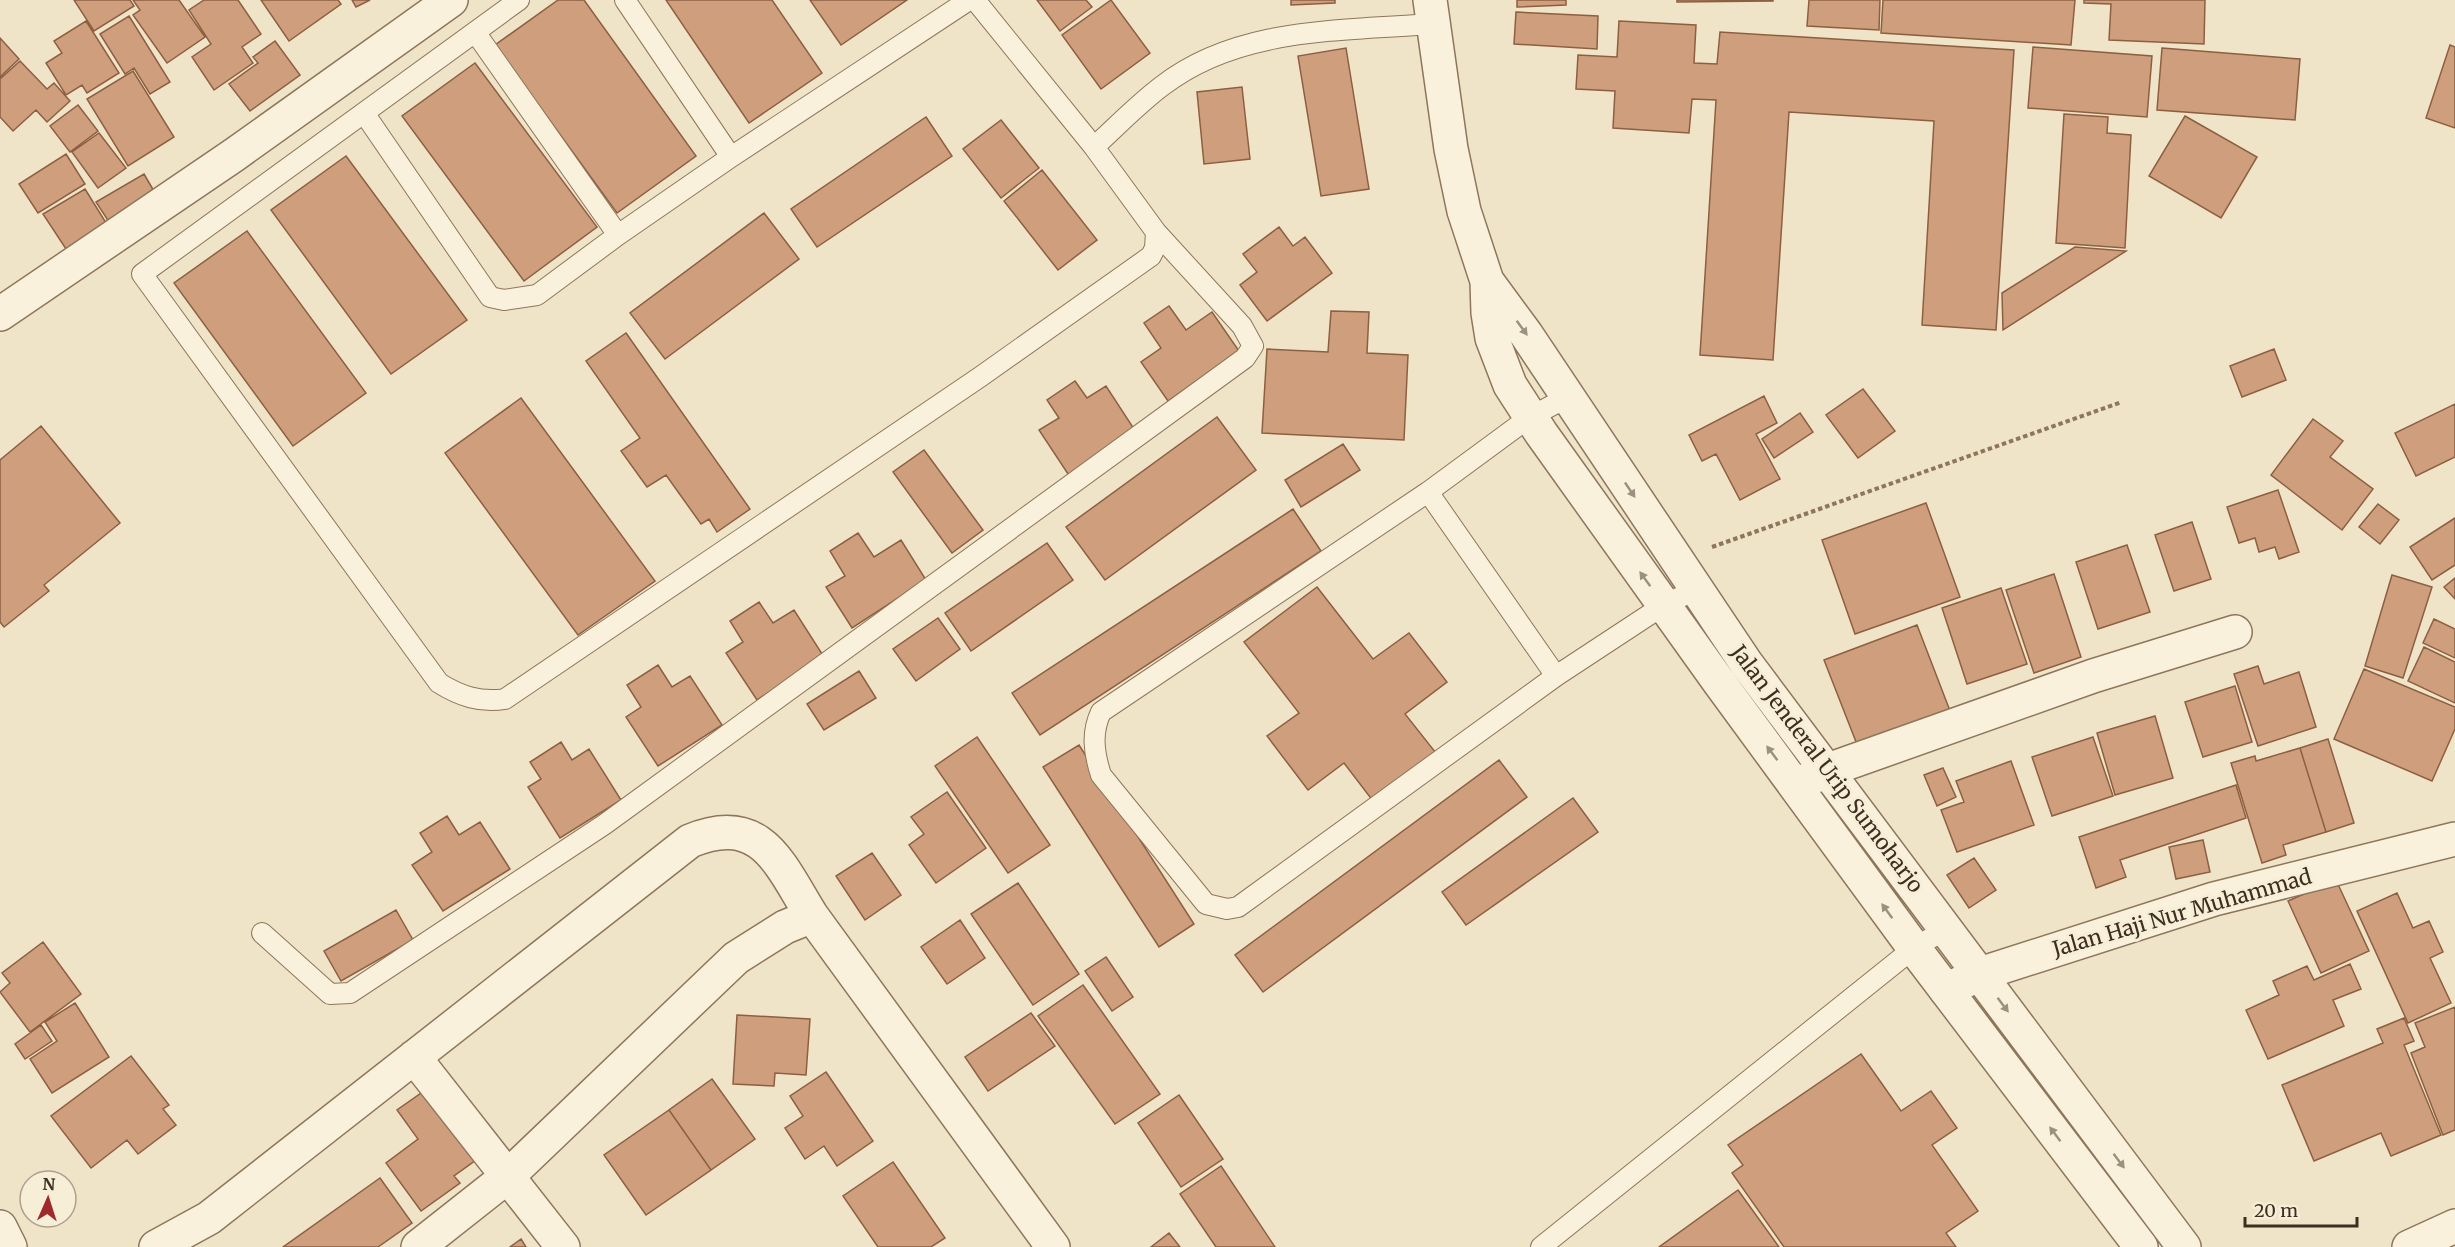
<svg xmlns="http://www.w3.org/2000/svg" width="2455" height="1247" font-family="Merriweather,serif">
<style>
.building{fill:#cf9f7d;stroke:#8d5f41;stroke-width:1.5}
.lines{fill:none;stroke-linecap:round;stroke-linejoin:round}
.service-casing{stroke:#8d765c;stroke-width:22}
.minor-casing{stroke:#8d765c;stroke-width:36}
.tertiary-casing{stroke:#8d765c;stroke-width:36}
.path{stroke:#8d765c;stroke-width:4;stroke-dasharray:4.5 3;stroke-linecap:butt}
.service{stroke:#faf1dc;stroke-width:20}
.minor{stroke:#faf1dc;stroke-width:33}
.tertiary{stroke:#faf1dc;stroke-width:33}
.oneway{fill:#9c907e}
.labels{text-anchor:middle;stroke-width:6;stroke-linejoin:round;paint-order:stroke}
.street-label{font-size:21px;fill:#3d2e20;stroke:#f7eed8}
</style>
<rect width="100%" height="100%" fill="#f0e4c8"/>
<path class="building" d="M74 0H130L134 6 94 31Z
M133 0H179L205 37 167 63 133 15 140 10Z
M204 0H238L261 34 242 47 253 63 214 90 192 57 211 44 189 10Z
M261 0H338L341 4 289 41Z
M352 0H370L356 7Z
M558 0H584L696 156 617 213 495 45Z
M666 0H772L822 73 749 123Z
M810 0H907L841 45Z
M1037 0H1086L1092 7 1060 31Z
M1111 0 1150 53 1101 89 1062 35Z
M1291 0H1335V3L1291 5Z
M1517 0H1566V5L1517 7Z
M1677 0H1773V1L1677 2Z
M1809 0H1880L1879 30 1807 26Z
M1883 0H2075L2071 45 1881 33Z
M2084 0H2205L2204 44 2109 40 2111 4 2084 3Z
M1516 12 1598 16 1597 49 1514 44Z
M129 16 170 82 150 94 134 68 125 74 100 34Z
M86 21 119 73 87 93 82 85 66 95 46 63 62 53 54 41Z
M1619 21 1696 25 1694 63 1717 64 1720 32 2014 50 1996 330 1922 325 1934 121 1789 112 1773 360 1700 355 1716 100 1692 99 1689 133 1613 128 1615 91 1576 89 1578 55 1617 57Z
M0 38 19 59 0 77Z
M275 41 300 75 250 111 229 84 258 63 253 57Z
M2450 45 2455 47V128L2426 118Z
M2033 47 2152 56 2147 117 2028 108Z
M1346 48 1369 189 1321 196 1298 56Z
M2162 48 2300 59 2295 120 2157 110Z
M20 61 47 89 54 83 70 101 47 122 36 110 13 131 0 117V79Z
M475 63 597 227 524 281 402 116Z
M133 71 174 137 128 166 87 99Z
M1242 87 1250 159 1204 164 1197 92Z
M78 105 98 131 70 152 50 126Z
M2064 114 2108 117 2107 133 2131 135 2125 248 2056 243Z
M2185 116 2257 157 2221 218 2149 176Z
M926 117 952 156 817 247 791 209Z
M1001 120 1039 168 1001 198 963 149Z
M99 133 126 168 98 188 72 152Z
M66 154 85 184 38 213 19 184Z
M346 156 467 320 391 374 271 210Z
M1042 170 1097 240 1058 270 1004 201Z
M144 174 158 198 111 225 96 202Z
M85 189 108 226 68 252 43 214Z
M764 213 799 259 665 359 630 313Z
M1279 227 1293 246 1305 237 1332 273 1267 321 1240 285 1257 272 1243 254Z
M247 231 366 393 293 446 174 283Z
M2075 247 2126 251 2003 330 2002 293Z
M1169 306 1186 330 1212 312 1239 351 1168 401 1141 362 1161 348 1144 323Z
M1331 311 1369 312 1367 353 1408 355 1404 440 1262 433 1267 349 1328 352Z
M626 333 750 509 717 532 709 519 701 524 666 475 647 487 621 451 640 438 586 361Z
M2274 349 2286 380 2242 397 2230 366Z
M1075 381 1087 398 1106 386 1136 432 1070 477 1039 430 1059 418 1047 400Z
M1863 389 1895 431 1858 458 1826 415Z
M1764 396 1777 423 1756 434 1780 479 1740 500 1716 454 1702 461 1689 435Z
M521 398 655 581 578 635 445 453Z
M2455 404V457L2416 476 2395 433Z
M1800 413 1813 432 1774 458 1762 439Z
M1217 417 1256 470 1105 580 1066 527Z
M2313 419 2343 441 2330 457 2373 489 2342 530 2271 475Z
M41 426 120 523 44 585 49 591 4 627 0 622V460Z
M1343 444 1360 470 1301 507 1285 480Z
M924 450 983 530 952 553 893 472Z
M2278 490 2299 552 2279 559 2275 547 2259 552 2255 538 2239 543 2227 507Z
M1926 503 1960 597 1855 634 1822 540Z
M2378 504 2399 520 2380 544 2359 527Z
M1293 509 1321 551 1040 735 1012 693Z
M2455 518V565L2432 580 2410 547Z
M2192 522 2211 579 2174 591 2155 535Z
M858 533 874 557 901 540 926 580 852 628 826 587 845 576 830 551Z
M1047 543 1073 580 971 651 945 613Z
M2127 545 2150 612 2098 629 2076 562Z
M2054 574 2081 657 2034 673 2006 590Z
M2392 575 2432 587 2403 678 2365 666Z
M2455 578V599L2444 587Z
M1317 587 1373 659 1409 633 1447 682 1405 714 1436 753 1373 801 1344 763 1308 790 1267 736 1299 713 1244 642Z
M2001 588 2027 664 1967 684 1942 608Z
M759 602 773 623 794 610 824 657 757 700 726 653 743 642 730 621Z
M938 618 960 649 916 681 893 649Z
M2434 619 2455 629V658L2423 643Z
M1917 625 1952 716 1860 752 1824 660Z
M2424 647 2455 662V703L2408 681Z
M658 665 672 687 690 676 722 725 658 766 626 717 641 707 627 685Z
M2258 666 2264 684 2299 672 2316 727 2258 746 2234 674Z
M2364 669 2455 707V729L2432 781 2334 739Z
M859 671 876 698 824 730 807 704Z
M2235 686 2252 742 2203 757 2185 702Z
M2155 716 2173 778 2115 795 2097 733Z
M977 737 1050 845 1008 873 935 766Z
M2093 737 2113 796 2052 816 2032 757Z
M2328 739 2354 823 2326 832 2300 748Z
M561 742 572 760 589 749 621 800 560 838 528 787 541 779 530 762Z
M1079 745 1194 924 1159 947 1043 767Z
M2300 748 2326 832 2283 845 2286 855 2262 863 2231 763 2255 756 2256 761Z
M1499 760 1527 797 1263 992 1235 955Z
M2011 761 2034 825 1957 852 1941 810 1964 802 1956 781Z
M1943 768 1956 797 1937 806 1924 775Z
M2236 785 2246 818 2120 860 2126 877 2096 888 2079 837Z
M947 792 986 848 936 883 909 845 924 834 911 817Z
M1573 798 1598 832 1466 925 1442 892Z
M447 816 459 835 480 822 510 869 443 911 412 865 432 852 420 833Z
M2203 840 2210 872 2176 879 2169 847Z
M872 853 901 895 865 920 836 876Z
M1974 858 1996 890 1969 908 1947 875Z
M2336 880 2369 951 2321 973 2288 901Z
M1018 883 1079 974 1033 1005 971 914Z
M2397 893 2413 928 2429 921 2443 952 2430 958 2451 1003 2408 1023 2357 911Z
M396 910 413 940 341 981 324 951Z
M960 920 985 958 947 984 921 947Z
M43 942 81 994 30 1032 0 992 10 983 2 973Z
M1106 957 1133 997 1112 1011 1085 971Z
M2350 964 2361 989 2333 1000 2344 1026 2268 1059 2246 1010 2279 995 2273 981 2307 966 2314 980Z
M1083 985 1160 1094 1115 1124 1038 1016Z
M75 1003 109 1057 52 1093 30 1059 57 1041 45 1022Z
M2455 1007V1130L2443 1135 2411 1053 2425 1047 2415 1023Z
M1031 1013 1055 1046 988 1091 965 1057Z
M737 1015 810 1019 806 1075 775 1073 774 1086 733 1084Z
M2404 1018 2414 1041 2404 1045 2441 1135 2391 1156 2381 1133 2314 1161 2282 1085 2383 1043 2377 1029Z
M41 1025 52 1041 25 1059 15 1044Z
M1861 1054 1901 1111 1931 1091 1957 1128 1932 1145 1978 1211 1946 1233 1956 1247H1784L1732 1173 1743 1165 1728 1145Z
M131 1056 169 1105 163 1109 176 1125 138 1154 127 1140 91 1168 51 1116Z
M826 1072 873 1141 837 1166 824 1146 805 1159 785 1128 803 1116 790 1096Z
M712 1079 755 1139 711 1170 669 1110Z
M424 1091 476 1160 454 1176 460 1183 421 1211 386 1163 418 1139 397 1110Z
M1179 1095 1223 1159 1181 1187 1138 1123Z
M669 1110 711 1170 646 1215 604 1155Z
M893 1162 945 1238 931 1247H878L843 1196Z
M1221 1166 1275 1247H1216L1180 1194Z
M380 1178 412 1223 378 1247H283Z
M1738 1190 1779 1247H1659Z
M1169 1233 1180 1247H1151Z
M521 1239 526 1247H510Z"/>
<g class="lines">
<g class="service-casing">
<path id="service" d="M519 0 142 274 439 683C460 696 480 703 505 699L980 377 1151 256 1155 248 1156 232 1094 147C1116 127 1138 104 1162 86 1238 27 1341 31 1431 24
M625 0 731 157
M975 0 1094 147
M475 32 618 235
M364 113 490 297 504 300 537 295 618 235 731 157 969 0
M1568 397 1530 417 1428 492 1101 712C1091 733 1094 753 1101 775L1206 904 1227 909 1238 907 1556 676 1664 605 1697 589
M1428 492 1556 676
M262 933 330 994 350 993 605 824 1245 358 1253 346 1242 326 1156 232
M1541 1247 1914 948 1946 929"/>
</g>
<g class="minor-casing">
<path id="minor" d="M0 314 234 155 451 0
M1796 785 1828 770 2093 676 2235 632
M1946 990 1980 974 2214 899 2455 839
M414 1057 563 1247
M0 1227 10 1247
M156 1247 209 1218 690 841C762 811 780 865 812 916
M418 1247 508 1176 736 958 785 927 812 916 1053 1247
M2409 1247 2455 1226"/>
</g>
<g class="tertiary-casing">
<path id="tertiary" d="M1430 0 1451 149 1464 211 1487 281 1488 313 1492 338 1510 385 1541 433 1719 682 1914 948 2141 1247
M1487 281 1526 334 1746 663 2184 1247"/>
</g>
<path class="path" d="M1712 547 2122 402"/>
<use href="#service" class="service"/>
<use href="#minor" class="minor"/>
<use href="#tertiary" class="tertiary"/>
</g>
<defs><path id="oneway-solid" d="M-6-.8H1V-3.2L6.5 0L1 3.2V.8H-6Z" transform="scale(1.5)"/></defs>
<g class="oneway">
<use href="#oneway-solid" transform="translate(1522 328) rotate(54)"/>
<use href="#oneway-solid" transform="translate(1630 490) rotate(56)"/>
<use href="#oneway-solid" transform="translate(1645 579) rotate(-126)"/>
<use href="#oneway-solid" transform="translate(1772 753) rotate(-127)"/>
<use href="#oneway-solid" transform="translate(1887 911) rotate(-126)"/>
<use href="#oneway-solid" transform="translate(2003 1005) rotate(53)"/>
<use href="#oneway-solid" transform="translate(2055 1134) rotate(-127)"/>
<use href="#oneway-solid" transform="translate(2119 1161) rotate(53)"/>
</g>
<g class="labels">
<g class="street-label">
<text transform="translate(1827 769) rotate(53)" y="7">Jalan Jenderal Urip Sumoharjo</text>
<text transform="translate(2182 913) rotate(-16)" y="7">Jalan Haji Nur Muhammad</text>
</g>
</g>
<g transform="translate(48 1199) rotate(3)"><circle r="28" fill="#f7eed8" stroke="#ada18e" stroke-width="1.5"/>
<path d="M0-4.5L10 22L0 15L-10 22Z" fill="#9e2a2b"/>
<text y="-9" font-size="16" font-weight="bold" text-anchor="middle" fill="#3d2e20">N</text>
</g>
<path d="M2245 1217v9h112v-9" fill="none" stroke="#3d2e20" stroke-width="3"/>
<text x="2254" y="1217" font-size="18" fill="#3d2e20" stroke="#f7eed8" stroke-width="4.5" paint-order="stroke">20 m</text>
</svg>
